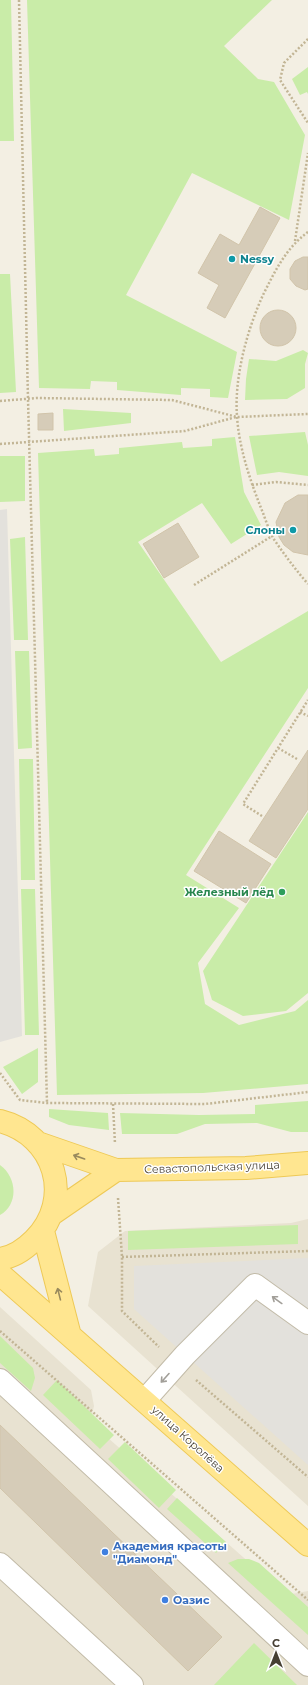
<svg xmlns="http://www.w3.org/2000/svg" width="308" height="1685" font-family="Montserrat,sans-serif">
<style>
.residential{fill:#e8e2d1}
.green{fill:#c9eca8}
.parking{fill:#e3e1dc}
.building{fill:#d6ccb8;stroke:#d1c4aa}
.lines{fill:none;stroke-linecap:round;stroke-linejoin:round}
.minor-casing{stroke:#c2bba8;stroke-width:24}
.major-casing{stroke:#eec956;stroke-width:24}
.path{stroke:#c2b595;stroke-width:2.5;stroke-dasharray:2 2;stroke-linecap:butt}
.minor{stroke:#fff;stroke-width:22}
.major{stroke:#ffe690;stroke-width:22}
.oneway{stroke:#998a5d}
.oneway2{stroke:#a29f99}
.culture-dot{fill:#0f9aa8;stroke:#fff;stroke-width:1.5}
.leisure-dot{fill:#2e9e5b;stroke:#fff;stroke-width:1.5}
.shop-dot{fill:#3f7fe0;stroke:#fff;stroke-width:1.5}
.labels{text-anchor:middle;stroke-width:3;stroke-linejoin:round;paint-order:stroke}
.culture-label{font-size:11px;font-weight:bold;fill:#0d838f;stroke:#fff;text-anchor:start}
.leisure-label{font-size:11px;font-weight:bold;fill:#27864d;stroke:#fff;text-anchor:end}
.street-label{font-size:11px;fill:#463f33;stroke:#fff}
.shop-label{font-size:11px;font-weight:bold;fill:#366cbe;stroke:#fff;text-anchor:start}
</style>
<rect width="100%" height="100%" fill="#f3efe3"/>
<path class="residential" d="M308 1219V1506L88 1306 98 1252 125 1231 291 1223Z
M0 1307 91 1390 94 1406 90 1422 286 1595 308 1591V1685H0Z"/>
<path class="green" d="M0 0H11L14 141H0Z
M27 0H272L224 46 258 79 274 82 305 135 289 220 192 173 126 295 237 352 228 398 210 397V389L181 388V395L117 390V382L91 381 90 389 39 388Z
M308 67V94L307 92 300 95 292 79Z
M0 274H10L16 392 0 393Z
M303 350 308 353 305 364V388L287 399 245 400 246 379 249 359 276 361Z
M63 409 131 413V423L64 431Z
M305 432 308 445V476L279 472 257 475 249 436Z
M235 437 244 492 261 525 231 544 202 503 138 542 221 662 308 611V688L186 875 239 908 198 963 205 1004 239 1025 295 1011 308 1000V1084L203 1093 57 1095 38 453 94 449 95 456 119 454V448L182 442 183 448 212 446V439Z
M0 456H25V501L0 502Z
M25 537 28 640H14L10 539Z
M15 651H29L32 748 18 749Z
M19 759H33L35 880H21Z
M308 812V993L286 1011 243 1016 212 1000 203 971Z
M21 889H35L39 1035H25Z
M38 1048V1082L22 1094 3 1067Z
M308 1101V1132H291L257 1123 205 1124 177 1134H122L120 1113 199 1115 255 1114V1105Z
M49 1109 108 1113 109 1130 69 1125 49 1117Z
M0 1165C17 1177 19 1204 0 1215Z
M298 1225V1244L128 1250V1231Z
M0 1336 33 1368 35 1378 31 1391 0 1363Z
M57 1380 114 1435 100 1449 43 1395Z
M125 1442 176 1490 159 1508 108 1459Z
M177 1498 226 1542 216 1553 167 1509Z
M238 1559H249L259 1563 308 1607V1635L228 1563Z
M254 1643 297 1685H214Z"/>
<path class="parking" d="M7 509 22 1036 0 1042V510Z
M308 1258V1465L134 1309V1266Z"/>
<path class="building" d="M260 207 280 218 225 318 207 308 219 285 198 273 220 234 239 245Z
M303 257H308V289L305 290 296 286 290 279V269L295 261Z
M260 328a18 18 0 1 1 36 0a18 18 0 1 1-36 0Z
M53 413V430H38V414Z
M298 495H308V555L293 552 284 545 279 537 276 522 285 503Z
M178 523 199 557 164 578 143 544Z
M308 750V809L276 858 249 841Z
M219 831 271 864 246 903 194 871Z
M0 1425 222 1637 188 1671 0 1488Z"/>
<g class="lines">
<g class="minor-casing">
<path id="minor" d="M0 1380 308 1665
M145 1400 185 1355 255 1285 308 1323
M0 1564 132 1685"/>
</g>
<g class="major-casing">
<path id="major" d="M0 1121C55 1135 75 1199 34 1240 25 1249 13 1257 0 1259
M38 1143 116 1170 246 1168 308 1163
M52 1214 116 1170
M43 1231 69 1332
M0 1274 308 1545"/>
</g>
<path class="path" d="M19 0 28 399 47 1103
M308 39 284 63 280 80 308 123
M308 232C286 248 275 271 263 295 247 330 234 378 237 416 239 449 251 483 263 513 266 521 269 530 273 538 284 554 295 569 308 584
M295 241 308 153
M0 401 37 398 172 400 237 417 308 414
M0 444 185 431 236 417
M252 485 276 482 308 485
M194 585 272 536
M300 712 308 716
M278 748 297 759
M262 816 243 804 308 700
M0 1073 20 1100 47 1103 205 1104 308 1092
M113 1104 115 1144
M118 1198 122 1257V1311L159 1347
M122 1257 308 1251
M0 1331 308 1600
M196 1380 308 1477"/>
<use href="#minor" class="minor"/>
<use href="#major" class="major"/>
</g>
<defs><path id="oneway-shaft" d="M-6 0H5M1.5-3L5.5 0L1.5 3" fill="none" stroke-width="1.6" stroke-linecap="round" stroke-linejoin="round"/></defs>
<g class="oneway">
<use href="#oneway-shaft" transform="translate(79 1157) rotate(-161)"/>
<use href="#oneway-shaft" transform="translate(59 1294) rotate(-104)"/>
</g>
<g class="oneway2">
<use href="#oneway-shaft" transform="translate(277 1300) rotate(-144)"/>
<use href="#oneway-shaft" transform="translate(165 1378) rotate(132)"/>
</g>
<g class="culture-dot">
<circle cx="232" cy="259" r="4"/>
<circle cx="293" cy="530" r="4"/>
</g>
<circle class="leisure-dot" cx="282" cy="892" r="4"/>
<g class="shop-dot">
<circle cx="105" cy="1552" r="4"/>
<circle cx="165" cy="1600" r="4"/>
</g>
<g class="labels">
<g class="culture-label">
<text x="240" y="263">Nessy</text>
<text x="285" y="534" text-anchor="end">Слоны</text>
</g>
<g class="leisure-label">
<text x="274" y="896">Железный лёд</text>
</g>
<g class="street-label">
<text transform="translate(212 1167) rotate(-2)" y="4">Севастопольская улица</text>
<text transform="translate(188 1439) rotate(42)" y="4">улица Королёва</text>
</g>
<g class="shop-label">
<text x="113" y="1550">Академия красоты<tspan x="113" dy="13">"Диамонд"</tspan></text>
<text x="173" y="1604">Оазис</text>
</g>
</g>
<g transform="translate(276 1653)" stroke="#ffffff" stroke-width="3" paint-order="stroke">
<path d="M0-3L7 15L0 10L-7 15Z" fill="#463f33"/>
<text y="-6" font-size="11" font-weight="bold" text-anchor="middle" fill="#463f33">С</text>
</g>
</svg>
